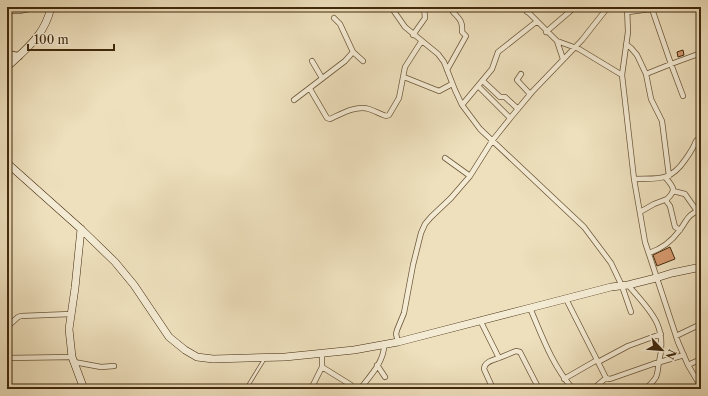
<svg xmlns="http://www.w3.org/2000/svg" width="708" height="396" font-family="'Libre Caslon Text',serif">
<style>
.building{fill:#d6996d;stroke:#41290d}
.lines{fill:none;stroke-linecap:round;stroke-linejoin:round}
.service-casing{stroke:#6c5739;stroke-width:4}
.minor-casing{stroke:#6c5739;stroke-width:6}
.tertiary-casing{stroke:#6c5739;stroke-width:8}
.secondary-casing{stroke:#41290d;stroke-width:8}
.service{stroke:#f4ebd4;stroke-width:2.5}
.minor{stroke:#f4ebd4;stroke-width:4.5}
.tertiary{stroke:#f4ebd4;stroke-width:6}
.secondary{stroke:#f4ebd4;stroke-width:7}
</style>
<rect width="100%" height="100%" fill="#eee0bd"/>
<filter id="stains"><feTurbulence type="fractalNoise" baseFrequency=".005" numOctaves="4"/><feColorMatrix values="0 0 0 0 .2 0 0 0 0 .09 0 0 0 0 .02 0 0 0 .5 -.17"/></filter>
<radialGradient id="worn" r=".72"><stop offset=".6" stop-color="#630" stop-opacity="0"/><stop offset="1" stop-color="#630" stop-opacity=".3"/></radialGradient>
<path class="building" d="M683 50 684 55 678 57 677 52Z
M670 247 675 259 657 266 653 255Z"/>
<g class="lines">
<g class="service-casing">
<path id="service" d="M246 389 265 358"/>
</g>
<g class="minor-casing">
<path id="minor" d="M391 7 405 27 438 54 444 62 455 90 462 105 480 129 584 227 611 263 622 286 631 312
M523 7 557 41 579 49 622 75 634 179 645 242 678 342 688 365 701 387
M652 9 671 64 701 53
M7 11H19L39 7
M527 12 532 7
M628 12 658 8 679 9 696 7
M546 32 575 7
M413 35 425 18 424 7
M557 41 563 59
M626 44 631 48 637 55 646 74 651 99 662 121 669 176
M353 52 363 61
M312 61 322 78
M447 70 466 36 462 32C463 22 460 19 453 12L456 7
M521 74 517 80 530 94
M646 74 671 64 683 96
M622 75 628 32 627 7
M404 77 439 91 452 84
M483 81 500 97H505L518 109
M479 87 510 118
M310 89 327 118 330 119C341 114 356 105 369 109 375 111 380 114 386 116L389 115 399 98 405 67 421 42
M294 100 345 61 353 52 340 24 334 18
M462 105 492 69 498 52 536 22
M701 136 696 141 701 147
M445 158 470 176
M665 177C673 186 677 190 667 199V202L670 206 675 227 680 230
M634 179C658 178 670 182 685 160 690 153 693 149 696 141
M673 191 685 194 697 211
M640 212 654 204 667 199
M649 253C661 249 671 242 679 231 689 218 685 217 701 209
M628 285C650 311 668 325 659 362 658 366 658 373 656 377 654 381 649 385 646 389
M530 308C542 336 552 365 573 389
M480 320 499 358 516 351 520 352 539 389
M7 327 18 317 21 316 71 314
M676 336 701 324
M398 342 396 334 397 330 404 313 413 265 421 233 425 224 431 217 451 198 470 176 492 141 512 116 532 92 582 40 608 7
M7 358 72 357
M597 360 598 362 628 346 661 334
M74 362 101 367 114 366
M598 362 606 378 610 379 653 364 684 355
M377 365 385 377
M688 365 701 359
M322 367 351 385
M564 379 597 360 566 299
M311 389 322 367V353
M360 389C370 376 385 361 384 344
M493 389 484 369C484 362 493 360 499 358
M593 389 606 378"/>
</g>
<g class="tertiary-casing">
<path id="tertiary" d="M7 54 19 56"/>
</g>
<g class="secondary-casing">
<path id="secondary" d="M7 67C27 48 45 35 51 7
M7 163 81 229 115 262 134 285 169 337 185 350 197 357 213 359 285 357 354 350 398 342 530 308 611 287 628 285 656 278 672 273 701 267
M81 229 75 288 69 329 72 357 84 389"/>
</g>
<use href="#service" class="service"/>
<use href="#minor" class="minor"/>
<use href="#tertiary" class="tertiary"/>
<use href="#secondary" class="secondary"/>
</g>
<rect width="708" height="396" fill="none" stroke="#eee0bd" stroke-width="24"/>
<rect x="8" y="8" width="692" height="380" fill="none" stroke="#41290d" stroke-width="2"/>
<rect x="12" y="12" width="684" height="372" fill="none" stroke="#41290d"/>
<g transform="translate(662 350) rotate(116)" stroke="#f4ebd4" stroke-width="3" paint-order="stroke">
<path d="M0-3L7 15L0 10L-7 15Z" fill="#41290d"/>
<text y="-6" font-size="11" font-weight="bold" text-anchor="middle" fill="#41290d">N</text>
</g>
<path d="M28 44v6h86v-6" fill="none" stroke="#41290d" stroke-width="2"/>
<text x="34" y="44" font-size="12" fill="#41290d" stroke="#f4ebd4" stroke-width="3" paint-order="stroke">100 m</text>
<rect width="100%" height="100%" filter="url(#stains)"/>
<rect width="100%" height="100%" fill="url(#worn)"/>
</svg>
